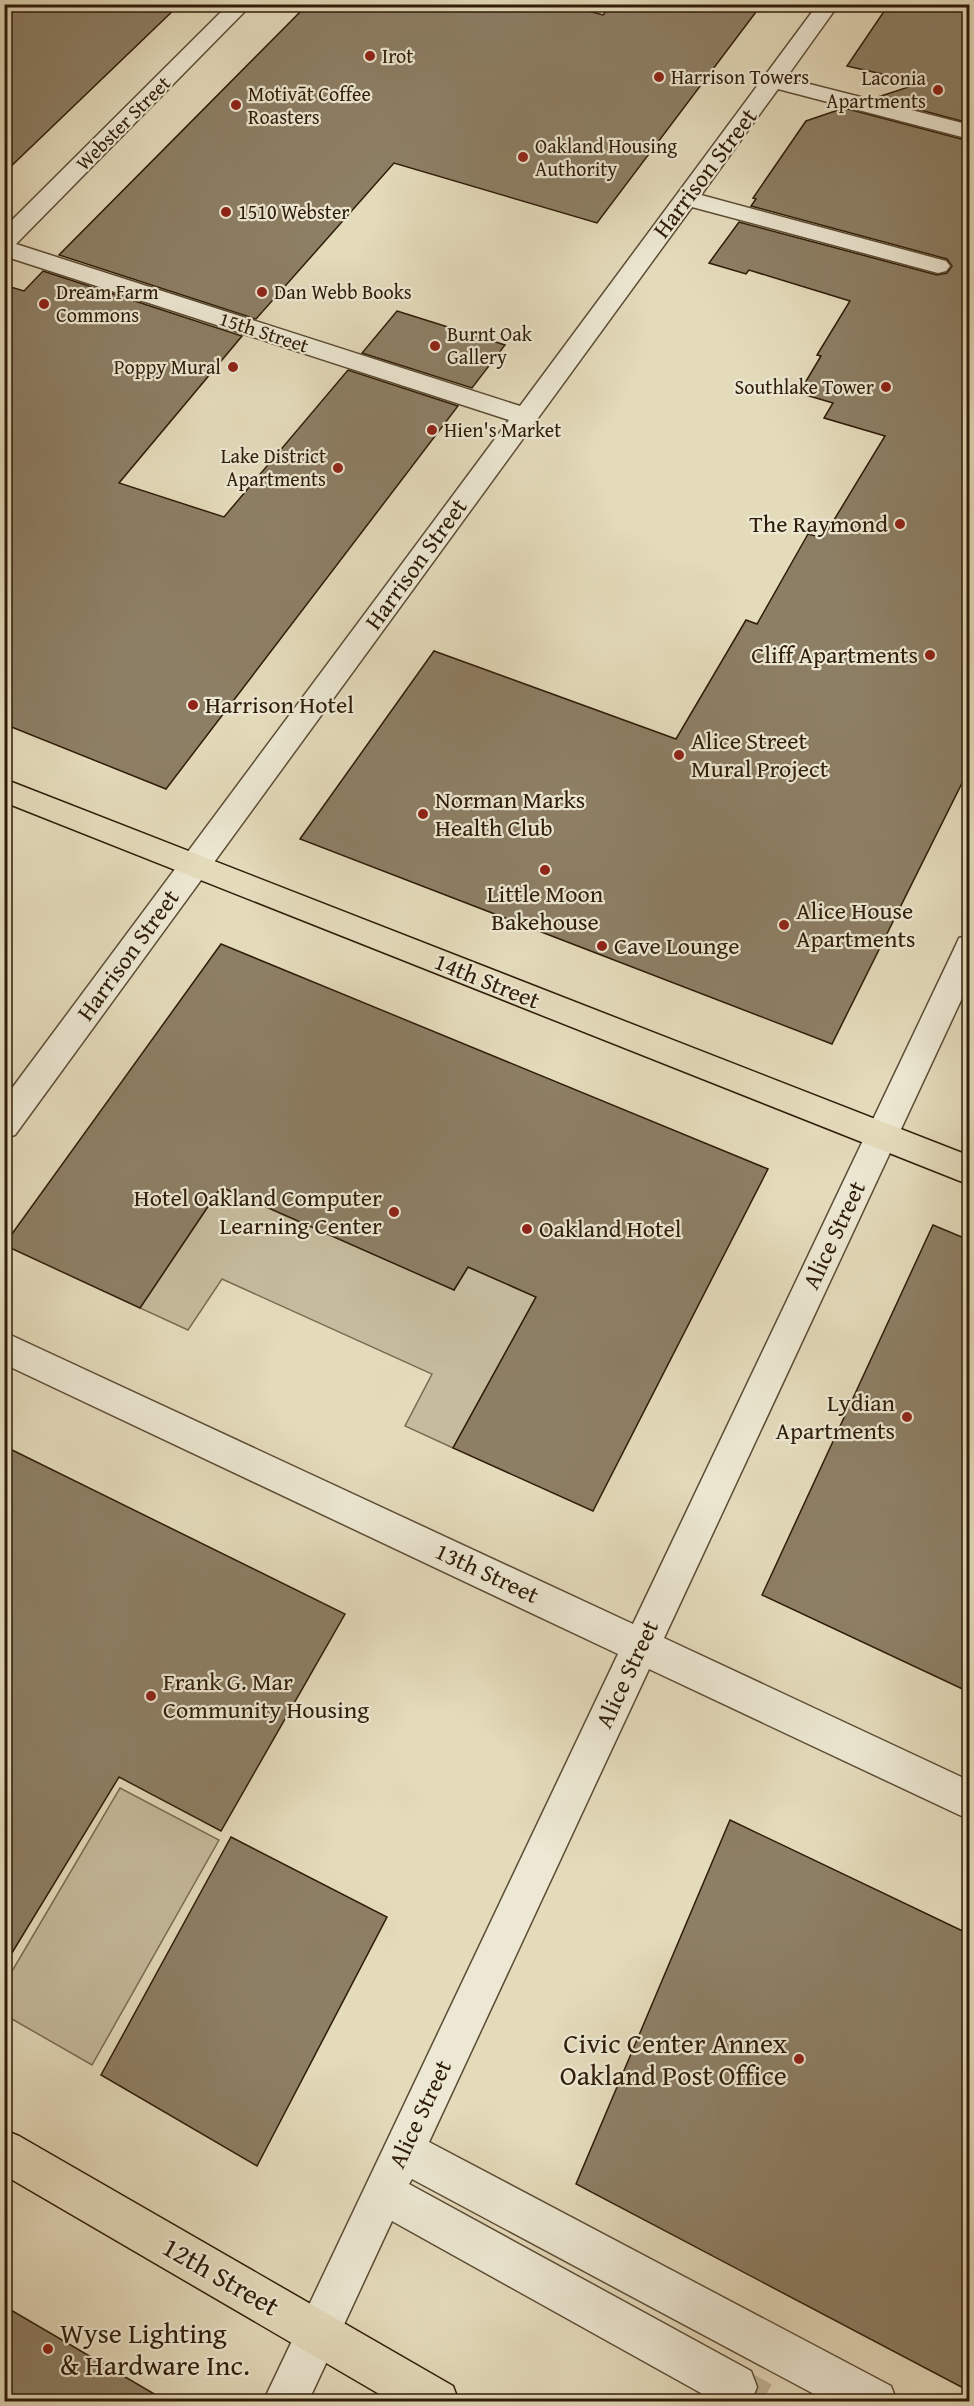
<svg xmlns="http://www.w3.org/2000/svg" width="974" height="2406" font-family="'Gentium Book Plus',serif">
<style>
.green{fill:#c5bb9d;stroke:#7a6c52;stroke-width:1.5}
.building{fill:#8d7f65;stroke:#2e1c08;stroke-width:1.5}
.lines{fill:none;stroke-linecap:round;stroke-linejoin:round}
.minor-tunnel{stroke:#c0b597;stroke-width:40;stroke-dasharray:40 20;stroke-linecap:butt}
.minor-casing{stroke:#5c4c35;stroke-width:3}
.major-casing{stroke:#2e1c08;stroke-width:3}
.minor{fill:#ede8d3;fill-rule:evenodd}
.major{fill:#e4dbbb;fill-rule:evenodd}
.poi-dot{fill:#8f2418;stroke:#ede8d3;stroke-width:2}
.labels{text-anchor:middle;stroke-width:4.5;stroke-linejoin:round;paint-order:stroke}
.far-poi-label{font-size:20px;fill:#2e1c08;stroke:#ede8d3;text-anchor:start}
.far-street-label{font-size:20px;fill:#2e1c08;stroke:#ede8d3}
.street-label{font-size:24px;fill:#2e1c08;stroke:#ede8d3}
.poi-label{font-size:24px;fill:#2e1c08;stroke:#ede8d3;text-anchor:start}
.near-poi-label{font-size:28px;fill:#2e1c08;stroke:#ede8d3;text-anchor:end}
.near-street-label{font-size:28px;fill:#2e1c08;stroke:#ede8d3}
</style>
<rect width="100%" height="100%" fill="#e4dbbb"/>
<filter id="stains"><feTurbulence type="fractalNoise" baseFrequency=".00333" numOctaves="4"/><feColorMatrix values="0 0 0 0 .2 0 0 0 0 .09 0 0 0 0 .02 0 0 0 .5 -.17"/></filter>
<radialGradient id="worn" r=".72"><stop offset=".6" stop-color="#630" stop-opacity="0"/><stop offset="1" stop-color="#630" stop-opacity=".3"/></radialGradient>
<path class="green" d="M236 1165 454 1290 468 1267 536 1297 453 1448 405 1426 432 1374 222 1279 188 1330 140 1308Z
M120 1788 219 1840 92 2065 5 2015V1983Z"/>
<path class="building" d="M4 4H180L4 173Z
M308 4H563L603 15 612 4H762L597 223 394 163 256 319 59 255Z
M889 4 969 8V123L875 98 921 83 847 66Z
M844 108 961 139 969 137V769L832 1044 300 839 434 651 676 739 746 620 757 624 808 534 823 538 885 436 824 418 833 403 799 393 821 356 817 355 850 301 749 270 746 274 709 263 739 222 937 275 947 273 952 266 947 259 751 206 756 199 753 198 806 121Z
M43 271 242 336 119 483 224 517 348 370 458 406 166 789 4 724V285L24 291Z
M397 311 505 345 472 388 362 353Z
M221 944 768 1169 593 1511 453 1448 536 1297 468 1267 454 1290 221 1187 140 1308 4 1245Z
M933 1225 969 1240V1692L762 1595Z
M4 1446 345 1614 221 1831 119 1777 4 1966Z
M730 1820 969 1934V2391L576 2184Z
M231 1837 387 1917 257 2166 101 2075Z
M4 2306 168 2402H4Z"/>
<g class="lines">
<path class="minor-tunnel" d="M735 2387 762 2402"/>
<g class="minor-casing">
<path id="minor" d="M229 4H252L16 244 520 406 818 4H839L786 78 970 125V135L962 137 778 89 701 195 946 261 950 266 946 271 938 273 692 207 15 1135 4 1138V1099L509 420 4 256V228Z
M970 935V981L664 1638 970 1781V1820L649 1669 429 2142 891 2386 897 2402H829L412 2179 409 2184 751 2371 757 2387 751 2402H717L392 2221 308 2402H263L618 1654 4 1364V1332L633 1624 955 947 959 938Z"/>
</g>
<g class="major-casing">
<path id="major" d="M4 779 970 1156V1185L4 802Z
M4 2130 19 2136 453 2386 459 2402H393L4 2175Z"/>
</g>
<use href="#minor" class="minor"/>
<use href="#major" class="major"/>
</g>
<g class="poi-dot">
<circle cx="370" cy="56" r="6"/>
<circle cx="659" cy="77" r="6"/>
<circle cx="938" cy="90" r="6"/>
<circle cx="236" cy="105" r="6"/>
<circle cx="523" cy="157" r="6"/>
<circle cx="226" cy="212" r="6"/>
<circle cx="262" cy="292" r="6"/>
<circle cx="44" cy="304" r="6"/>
<circle cx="435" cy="346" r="6"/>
<circle cx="233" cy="367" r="6"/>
<circle cx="886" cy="387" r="6"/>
<circle cx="432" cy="430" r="6"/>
<circle cx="338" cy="468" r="6"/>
<circle cx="900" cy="524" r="6"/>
<circle cx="930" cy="655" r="6"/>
<circle cx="193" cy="705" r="6"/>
<circle cx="679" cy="755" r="6"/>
<circle cx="423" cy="814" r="6"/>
<circle cx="545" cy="870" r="6"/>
<circle cx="784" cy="925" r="6"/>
<circle cx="602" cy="946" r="6"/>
<circle cx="394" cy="1212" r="6"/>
<circle cx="527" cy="1229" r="6"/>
<circle cx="907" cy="1417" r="6"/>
<circle cx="151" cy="1696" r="6"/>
<circle cx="799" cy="2059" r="6"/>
<circle cx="48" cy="2349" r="6"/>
</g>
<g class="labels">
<g class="far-poi-label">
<text x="382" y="63">Irot</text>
<text x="671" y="84">Harrison Towers</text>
<text x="926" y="85" text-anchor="end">Laconia<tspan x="926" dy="23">Apartments</tspan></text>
<text x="248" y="101">Motivāt Coffee<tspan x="248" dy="23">Roasters</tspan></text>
<text x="535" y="153">Oakland Housing<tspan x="535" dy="23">Authority</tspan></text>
<text x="238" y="219">1510 Webster</text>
<text x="56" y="299">Dream Farm<tspan x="56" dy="23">Commons</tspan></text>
<text x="274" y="299">Dan Webb Books</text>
<text x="447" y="341">Burnt Oak<tspan x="447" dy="23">Gallery</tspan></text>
<text x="221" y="374" text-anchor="end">Poppy Mural</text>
<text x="874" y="394" text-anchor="end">Southlake Tower</text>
<text x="444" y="437">Hien's Market</text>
<text x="326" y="463" text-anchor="end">Lake District<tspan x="326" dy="23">Apartments</tspan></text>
</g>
<g class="far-street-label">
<text transform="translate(123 123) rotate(-45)" y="7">Webster Street</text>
<text transform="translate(264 332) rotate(18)" y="7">15th Street</text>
</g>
<g class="street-label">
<text transform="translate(705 173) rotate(-53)" y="8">Harrison Street</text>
<text transform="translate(416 564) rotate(-54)" y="8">Harrison Street</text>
<text transform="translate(128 955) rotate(-54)" y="8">Harrison Street</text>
<text transform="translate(487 981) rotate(22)" y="8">14th Street</text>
<text transform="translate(834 1235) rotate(-65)" y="8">Alice Street</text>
<text transform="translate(487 1573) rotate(25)" y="8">13th Street</text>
<text transform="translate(627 1674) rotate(-65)" y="8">Alice Street</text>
<text transform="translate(420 2114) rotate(-65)" y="8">Alice Street</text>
</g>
<g class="poi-label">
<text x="888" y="532" text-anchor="end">The Raymond</text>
<text x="918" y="663" text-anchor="end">Cliff Apartments</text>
<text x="205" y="713">Harrison Hotel</text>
<text x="691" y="749">Alice Street<tspan x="691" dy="28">Mural Project</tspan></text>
<text x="435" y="808">Norman Marks<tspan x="435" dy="28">Health Club</tspan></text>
<text x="545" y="902" text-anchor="middle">Little Moon<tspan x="545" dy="28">Bakehouse</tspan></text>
<text x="796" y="919">Alice House<tspan x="796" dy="28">Apartments</tspan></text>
<text x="614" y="954">Cave Lounge</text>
<text x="382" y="1206" text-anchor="end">Hotel Oakland Computer<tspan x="382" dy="28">Learning Center</tspan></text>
<text x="539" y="1237">Oakland Hotel</text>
<text x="895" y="1411" text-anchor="end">Lydian<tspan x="895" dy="28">Apartments</tspan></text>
<text x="163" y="1690">Frank G. Mar<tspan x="163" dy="28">Community Housing</tspan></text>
</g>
<g class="near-poi-label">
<text x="787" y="2053">Civic Center Annex<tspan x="787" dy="32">Oakland Post Office</tspan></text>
<text x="60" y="2343" text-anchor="start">Wyse Lighting<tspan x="60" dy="32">&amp; Hardware Inc.</tspan></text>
</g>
<g class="near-street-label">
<text transform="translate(221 2276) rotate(30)" y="10">12th Street</text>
</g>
</g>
<rect width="974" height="2406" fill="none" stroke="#e4dbbb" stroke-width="24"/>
<rect x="6" y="6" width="962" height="2394" fill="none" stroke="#2e1c08" stroke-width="3"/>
<rect x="12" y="12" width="950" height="2382" fill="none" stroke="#2e1c08" stroke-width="1.5"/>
<rect width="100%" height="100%" filter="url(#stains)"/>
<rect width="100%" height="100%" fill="url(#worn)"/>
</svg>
